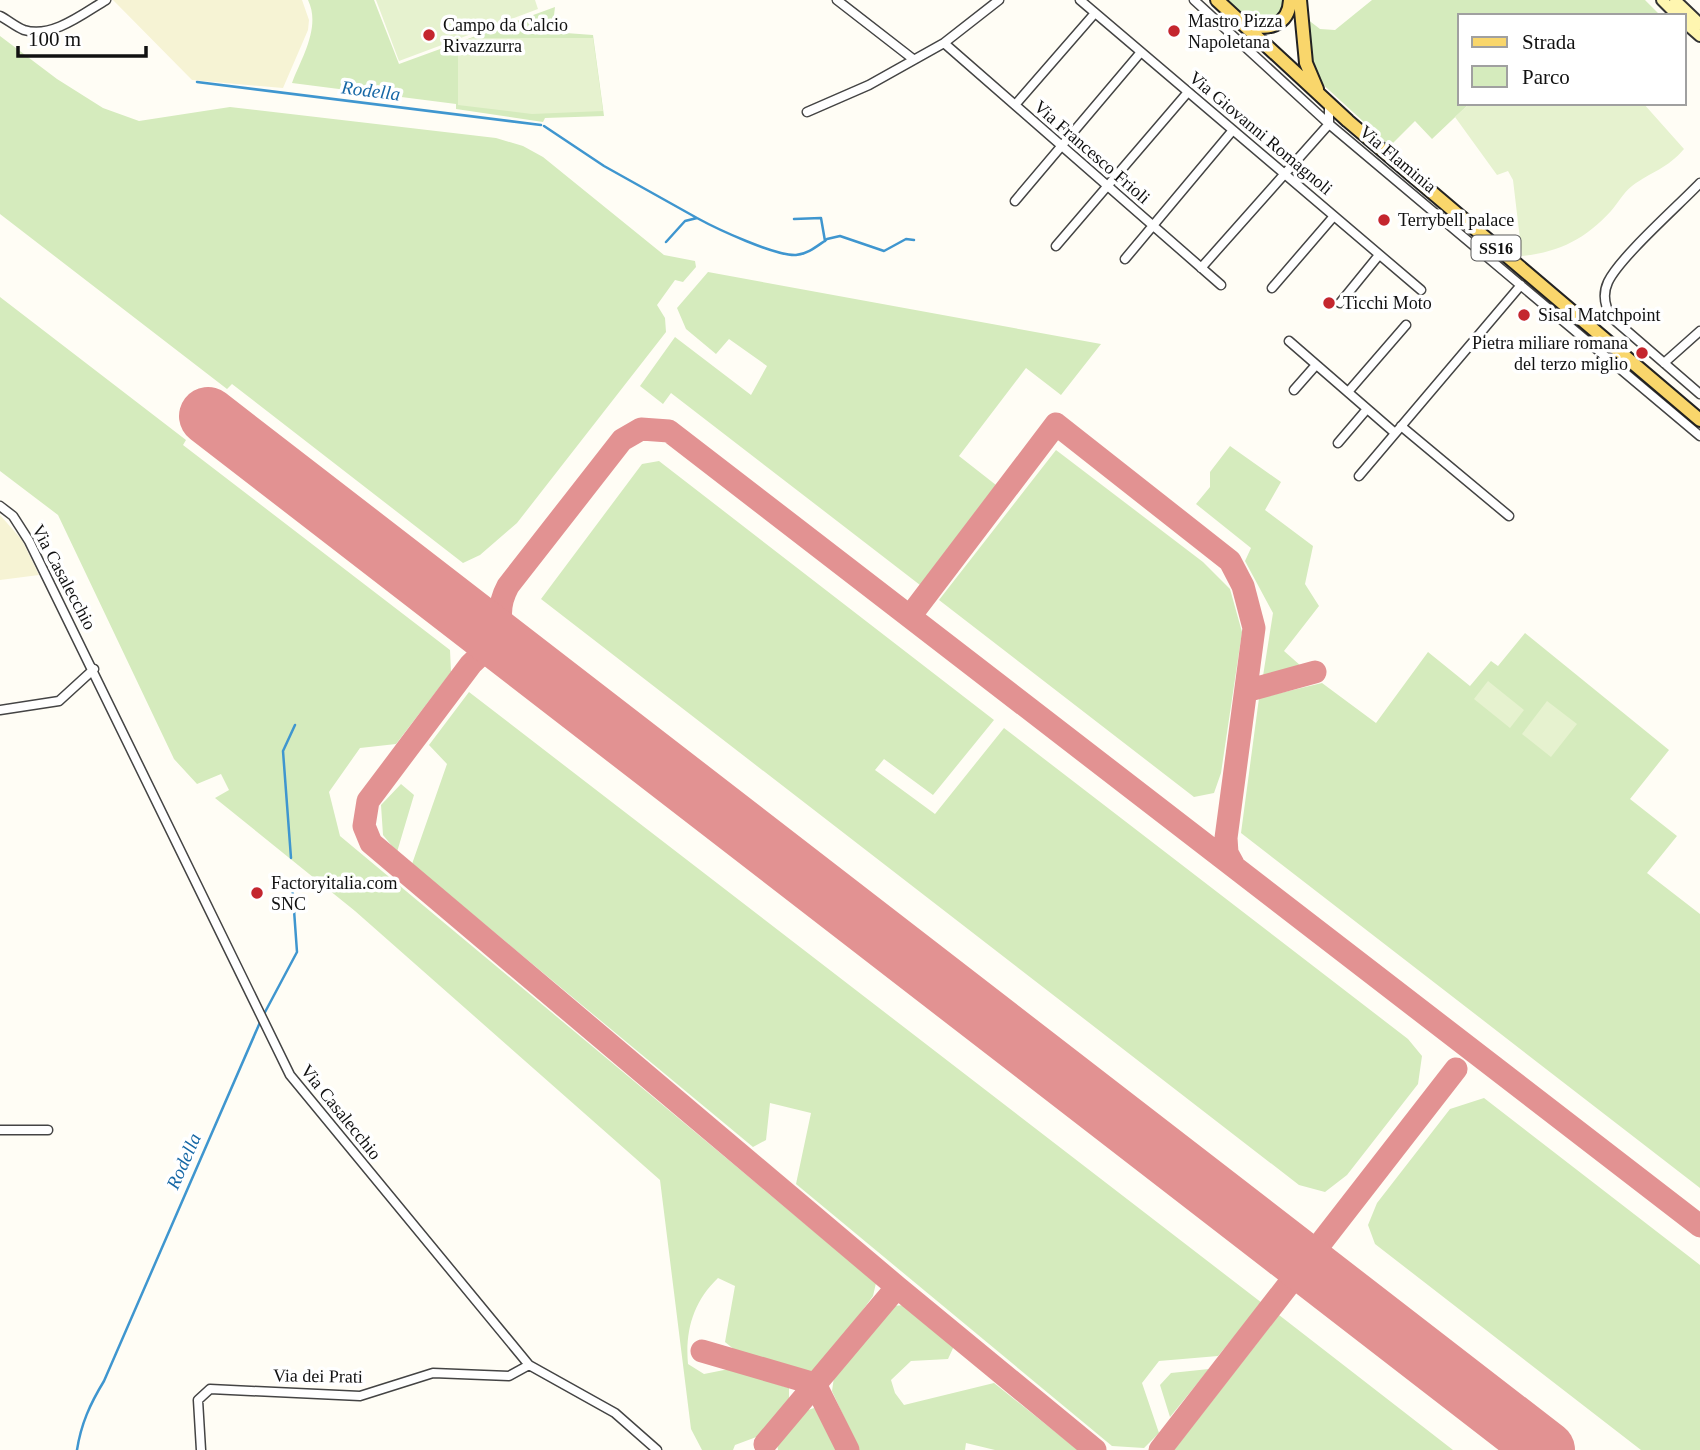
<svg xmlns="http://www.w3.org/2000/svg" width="1700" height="1450" font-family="Georgia,serif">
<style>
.farmland{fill:#f6f3d4}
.green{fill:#d5ebbd}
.pitch{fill:#e6f2cf}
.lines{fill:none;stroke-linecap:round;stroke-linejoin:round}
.stream{stroke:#3f96cf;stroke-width:2.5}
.taxiway{stroke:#e29292;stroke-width:23}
.runway{stroke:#e29292;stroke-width:58}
.minor-casing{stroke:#444;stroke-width:11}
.secondary-casing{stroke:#333;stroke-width:14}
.primary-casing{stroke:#222;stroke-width:16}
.minor{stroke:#fff;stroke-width:8}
.secondary{stroke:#fff6b0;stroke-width:10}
.primary{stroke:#f9d66b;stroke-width:12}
.poi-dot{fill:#c4262e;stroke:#fff;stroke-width:2.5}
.labels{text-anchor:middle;stroke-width:7;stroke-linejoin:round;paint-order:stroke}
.shield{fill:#fff;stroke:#585858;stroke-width:2}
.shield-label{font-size:16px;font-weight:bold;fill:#111}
.poi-label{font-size:18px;fill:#111;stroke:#fff;text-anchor:start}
.street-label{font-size:18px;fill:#111;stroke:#fff}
.water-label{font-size:19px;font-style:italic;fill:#1768a6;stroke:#fff}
</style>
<rect width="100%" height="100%" fill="#fffdf5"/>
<path class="farmland" d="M113 0H302L309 20 308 30 283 88 192 80Z
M0 515 22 540 39 575 0 580Z"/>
<path class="green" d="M308 0H374L399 64 555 7 552 32 593 35 604 116 545 118 543 122 456 109V104L292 83C302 57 321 27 308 0Z
M1227 0H1286L1283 12 1268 23 1248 19Z
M1372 0H1645L1659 14 1460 16V103H1470L1432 139 1415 121 1390 146 1318 80 1313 70 1307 19 1320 29 1335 30Z
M0 36 57 79 103 108 139 121 230 107 496 138 523 146 543 157 664 255 695 261 696 267 683 282 675 280 657 305 665 318 666 332 517 523 480 555 463 563 232 384 227 389 0 214Z
M708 272 1101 344 1061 395 1026 368 959 456 996 485 920 585 671 393 663 404 640 386 675 337 751 395 767 366 729 339 716 354 686 329 677 308Z
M0 297 186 440 183 445 450 650 451 672 396 744 360 748 329 792 340 836 876 1283 873 1296 820 1369 806 1374 736 1351 725 1342 735 1286 718 1278C693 1302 685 1331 688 1364L704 1374 729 1369 789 1388V1403L759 1436 735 1445 733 1450H702L691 1429 660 1180 355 911 215 798 229 790 221 774 197 784 174 759 58 515 0 471Z
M1230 446 1281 482 1265 510 1313 546 1305 584 1319 606 1284 651 1301 666 1263 676 1273 613 1245 561 1251 548 1196 504 1210 487V472Z
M1056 450 1203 562 1230 589 1242 632 1221 773 1214 793 1194 797 939 600Z
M659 461 994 720 933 795 884 759 875 770 935 814 1004 728 1408 1039 1422 1056 1418 1084 1347 1175 1325 1192 1299 1185 541 599 642 464Z
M1525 633 1669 750 1630 799 1677 836 1647 873 1700 914V1188L1241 833 1259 698 1322 683 1376 723 1428 652 1470 686 1491 661 1498 666Z
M469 692 1262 1303 1218 1356 1159 1361 1142 1383 1159 1433 1144 1448 1112 1446 796 1184 811 1113 770 1103 766 1140 753 1147 412 864 447 764 429 745Z
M401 784 414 795 397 852 383 835 381 805Z
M1484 1098 1700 1265V1450H1641L1375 1244 1368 1225 1377 1203 1450 1109Z
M905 1305 954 1346 948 1359 911 1361 891 1380 895 1393 904 1405 994 1383 1078 1450H995L966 1443 965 1450H859L832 1391 834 1377 891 1306Z
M1279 1315 1453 1450H1174Z
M1209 1369 1170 1417 1160 1385 1171 1373Z
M814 1408 825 1413 841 1450H778L777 1444 802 1412Z"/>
<path class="pitch" d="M376 0H535L538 9 399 61Z
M471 38H593L603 111 532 114 458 105V43Z
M1470 103H1643L1684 149C1667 169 1652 171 1632 186 1623 193 1618 203 1611 211 1585 239 1560 252 1522 256L1513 180 1508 171 1497 175 1455 117Z
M1488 681 1524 710 1510 728 1474 699Z
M1547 701 1577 724 1551 757 1522 734Z"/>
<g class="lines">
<path class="stream" d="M197 82 541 125
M544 126 604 166 697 218
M794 219 821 218 825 241
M827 239 840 236 884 251 906 239 914 240
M666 242 685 221 697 218C717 229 775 256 796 255 808 254 817 246 826 240
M291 858 283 751 295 725
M264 1014 297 952 292 882
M77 1450C81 1424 90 1404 104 1381L261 1020"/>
<path class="taxiway" d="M917 607 1056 424 1230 561 1243 586 1254 628 1226 838 1227 853 1233 864
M515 653 501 647 490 646 471 664 368 801 364 826 371 843 897 1287 1095 1450
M521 658C502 635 493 614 508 586L622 440 641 429 669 431 1700 1226
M1246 691 1315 672
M702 1351 815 1384 848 1450
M765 1444 897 1287
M1160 1450 1456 1069"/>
<path class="runway" d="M208 416 1546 1450"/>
<g class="minor-casing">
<path id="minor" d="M837 0 913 59
M1080 0 1421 290
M1194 0 1329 124 1700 436
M0 16C8 20 16 27 24 30 52 39 84 13 106 0
M944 43 1221 285
M1015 105 1095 13
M807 112 869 85 944 43 999 0
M1700 183C1678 206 1620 257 1608 282 1602 295 1605 307 1612 318L1700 394
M1015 201 1141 52
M1056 246 1188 92
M1125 259 1233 130
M1201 268 1329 124V104
M1272 288 1334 216
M1340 303 1379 255
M1289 341 1395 433
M1664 363 1700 331
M1294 390 1316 365
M1348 392 1406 325
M1401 426 1509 516
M1338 443 1367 409
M1359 476 1521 285
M0 506 13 516 29 541 290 1075 529 1365 615 1413 657 1450
M0 710 59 701 94 669
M0 1130H48
M201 1450 198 1400 210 1389 360 1396 433 1373 509 1376 529 1365"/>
</g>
<g class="secondary-casing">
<path id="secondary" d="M1662 0 1678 16
M1675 0 1700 24
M1684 22 1700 36"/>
</g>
<g class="primary-casing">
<path id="primary" d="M1217 0 1348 121 1700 420
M1300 0 1306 63 1317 89
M1245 22C1266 32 1289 26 1290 0"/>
</g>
<use href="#minor" class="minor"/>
<use href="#secondary" class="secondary"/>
<use href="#primary" class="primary"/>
</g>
<g class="poi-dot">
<circle cx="1174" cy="31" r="7"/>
<circle cx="429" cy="35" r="7"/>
<circle cx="1384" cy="220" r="7"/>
<circle cx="1329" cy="303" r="7"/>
<circle cx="1524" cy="315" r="7"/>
<circle cx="1642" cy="353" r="7"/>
<circle cx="257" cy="893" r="7"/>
</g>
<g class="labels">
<rect class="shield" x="1471.5" y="235.5" width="49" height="25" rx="5"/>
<g class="shield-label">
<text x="1496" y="254">SS16</text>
</g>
<g class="poi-label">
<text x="1188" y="27">Mastro Pizza<tspan x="1188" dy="21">Napoletana</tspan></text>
<text x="443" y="31">Campo da Calcio<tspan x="443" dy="21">Rivazzurra</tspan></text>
<text x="1398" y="226">Terrybell palace</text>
<text x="1343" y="309">Ticchi Moto</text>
<text x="1538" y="321">Sisal Matchpoint</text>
<text x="1628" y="349" text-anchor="end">Pietra miliare romana<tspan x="1628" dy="21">del terzo miglio</tspan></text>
<text x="271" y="889">Factoryitalia.com<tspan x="271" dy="21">SNC</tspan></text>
</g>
<g class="street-label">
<text transform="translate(1261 133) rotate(40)" y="6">Via Giovanni Romagnoli</text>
<text transform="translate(1092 152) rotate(41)" y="6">Via Francesco Frioli</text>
<text transform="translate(1398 159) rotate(40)" y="6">Via Flaminia</text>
<text transform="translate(64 577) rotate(62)" y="6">Via Casalecchio</text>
<text transform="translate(341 1112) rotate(51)" y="6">Via Casalecchio</text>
<text transform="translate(318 1376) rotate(1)" y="6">Via dei Prati</text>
</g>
<g class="water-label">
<text transform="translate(371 90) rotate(7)" y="7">Rodella</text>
<text transform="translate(183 1161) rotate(-66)" y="7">Rodella</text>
</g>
</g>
<rect x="1458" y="14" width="228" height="91" fill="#ffffff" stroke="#a0a0a0" stroke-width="2"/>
<rect x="1472" y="37" width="35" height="10" fill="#f9d66b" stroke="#a0a0a0" stroke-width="2"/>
<text x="1522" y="49" font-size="21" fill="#111111">Strada</text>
<rect x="1472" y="66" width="35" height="21" fill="#d5ebbd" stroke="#a0a0a0" stroke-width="2"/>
<text x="1522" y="84" font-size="21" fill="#111111">Parco</text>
<path d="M18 46v10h128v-10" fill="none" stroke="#111111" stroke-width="3.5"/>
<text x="28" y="46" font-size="21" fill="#111111" stroke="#ffffff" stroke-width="5" paint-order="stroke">100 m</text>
</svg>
